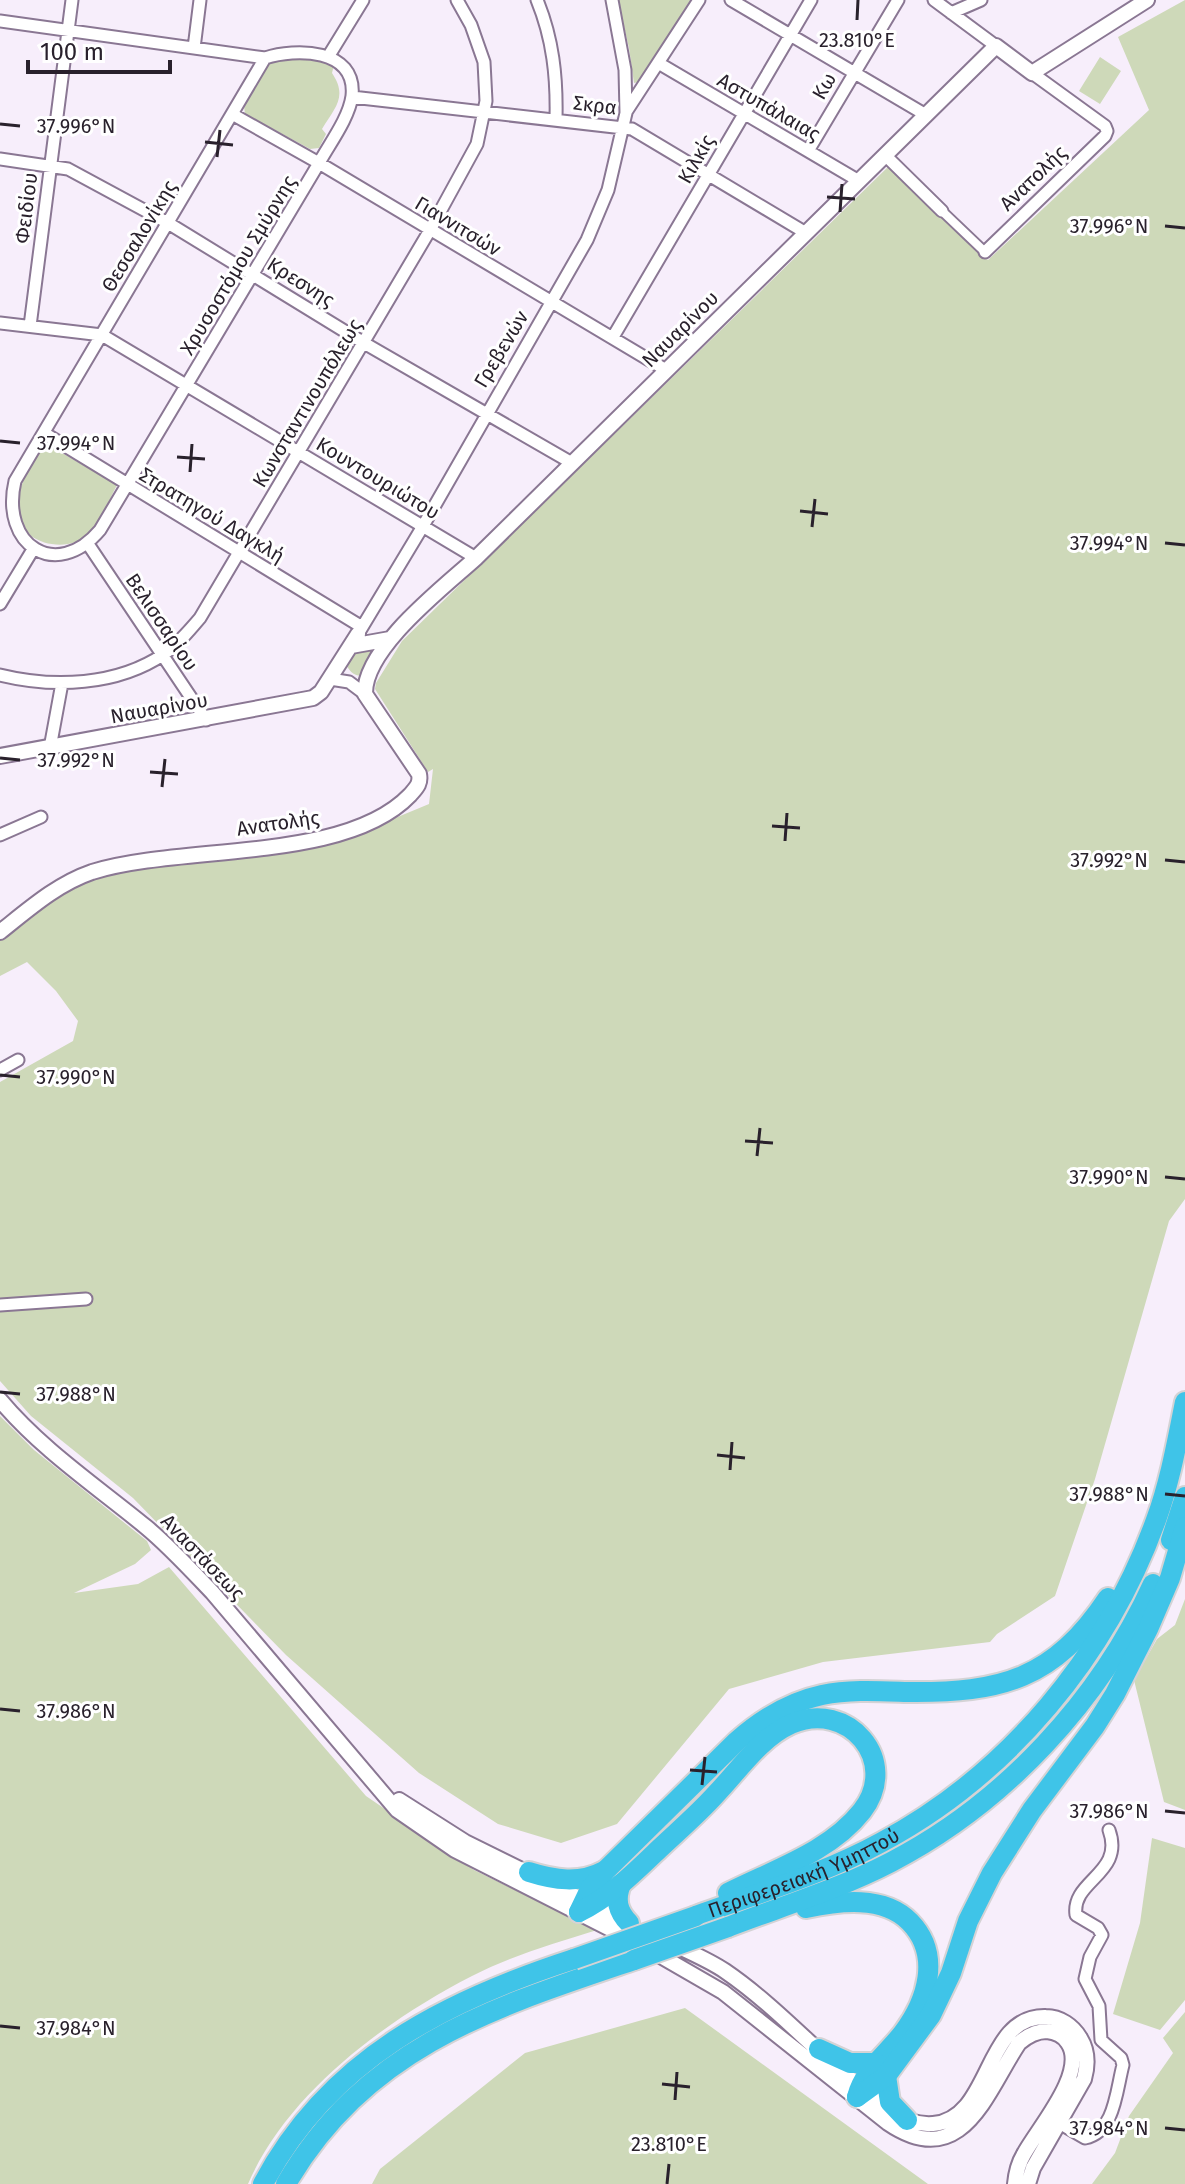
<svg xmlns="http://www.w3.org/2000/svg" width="1185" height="2184" font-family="'Fira Sans',sans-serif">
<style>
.green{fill:#ced9b9}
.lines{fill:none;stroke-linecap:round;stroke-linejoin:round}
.pedestrian-casing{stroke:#8a7793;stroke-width:12}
.minor-casing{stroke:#8a7793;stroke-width:15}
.tertiary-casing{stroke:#8a7793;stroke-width:18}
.motorway-casing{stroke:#d4d3d5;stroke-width:24}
.pedestrian{stroke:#fff;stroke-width:8}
.minor{stroke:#fff;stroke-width:11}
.tertiary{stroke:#fff;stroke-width:14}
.motorway{stroke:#3fc4e8;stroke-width:20}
.motorway-bridge-casing{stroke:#d4d3d5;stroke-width:24;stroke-linecap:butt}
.motorway-bridge{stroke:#3fc4e8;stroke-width:20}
.ticks{fill:none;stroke:#29212c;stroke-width:3}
.labels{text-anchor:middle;stroke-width:6;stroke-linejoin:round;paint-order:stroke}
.street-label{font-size:20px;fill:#29212c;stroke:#fff}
.ticks-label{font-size:20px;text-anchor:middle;fill:#29212c;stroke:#fff;stroke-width:6;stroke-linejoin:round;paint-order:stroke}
</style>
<rect width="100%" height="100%" fill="#f7eefb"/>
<path class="green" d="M618 0H692L644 81 634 83 629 48Z
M1185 0V1199L1169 1221 1095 1479 1055 1596 997 1634 990 1642 823 1662 729 1689 617 1824 561 1843 498 1824 419 1773 286 1655 133 1498 31 1416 0 1381V1082L73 1041 78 1021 56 991 27 962 0 976V938L38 905 85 879 135 866 376 826 429 804 433 769 428 772 375 689 376 683 402 641 891 164 988 260 1149 110 1118 37Z
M287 56 323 60 334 65 332 73C348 97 335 107 322 129L326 134 319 148 310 149 245 114 244 106 268 62Z
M1100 57 1121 71 1100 104 1079 91Z
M45 443 117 485C109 500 101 522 89 534 67 555 18 544 17 510 17 484 32 465 45 443Z
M379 644 365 676C354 677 348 671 345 661L350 653Z
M0 1416 34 1450 147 1541 151 1550 135 1564 74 1593 138 1584 169 1567 366 1796 474 1870 597 1930C555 1943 511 1956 472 1976 386 2020 287 2093 248 2184H0Z
M1185 1599V1810L1164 1802 1134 1680 1157 1639 1175 1625Z
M1152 1838 1185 1848V2000L1160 2030 1113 2014 1140 1923Z
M685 2008 928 2184H372L380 2169 525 2053Z
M1185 2012V2184H1092L1115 2153 1129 2116 1173 2053 1163 2038Z"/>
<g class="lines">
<g class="pedestrian-casing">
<path id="pedestrian" d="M942 211 985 252"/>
</g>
<g class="minor-casing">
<path id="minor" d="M537 0C553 39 557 77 556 119
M731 0 926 115
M934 0 996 46
M951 13 981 0
M0 21 265 58C295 48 357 48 352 96 349 118 330 143 319 163L100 530C56 582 0 545 15 481L265 58
M194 48 200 0
M328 57 363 0
M660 64 859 181
M352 97 632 129 806 233
M626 112 699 0
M232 114 319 163 666 370
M808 151 898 0
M885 155 942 211
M0 159 68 169 168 223 364 343 572 463
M985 252 1105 136 1107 131 1105 126 1032 73
M0 323 102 335 476 558
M30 326 72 0
M613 337 811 0
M44 433 362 627
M88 544 206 720
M0 604 32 551
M358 634 423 526 587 240 608 190 626 113 625 70 612 0
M0 675C53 688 117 686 164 654 178 644 189 631 200 618L430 230 477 144 486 101 484 62 471 25 457 0
M330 679 349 682 365 694
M50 748 62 683
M0 835 41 817
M0 1070 18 1060
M0 1305 86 1299
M1054 2120 1085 2138C1115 2132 1116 2091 1123 2065L1121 2058 1101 2040 1099 2006 1085 1979 1090 1957 1102 1935 1098 1928 1076 1915C1071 1880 1125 1874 1109 1830"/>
</g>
<g class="tertiary-casing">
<path id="tertiary" d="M351 646 390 639
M0 756 313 698 321 692 358 634
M0 932C29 909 57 884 92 872 182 844 345 863 410 795 416 788 421 784 419 774L365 694C364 648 444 587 476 558L996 46 1032 73 1147 0
M0 1400C41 1449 96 1486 146 1527 169 1546 191 1570 212 1592L397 1810 455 1850 634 1941
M399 1800 465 1842 627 1922
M671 1943C689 1952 709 1960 725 1971 785 2012 832 2071 893 2112 904 2120 919 2125 933 2124 993 2119 983 2015 1046 2017 1060 2017 1073 2026 1080 2038 1088 2051 1088 2065 1084 2079L1033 2168 1028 2184
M652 1951 723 1992 888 2123C963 2174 987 2090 1019 2043 1027 2036 1036 2031 1047 2031 1056 2032 1064 2036 1068 2043 1088 2072 1038 2128 1024 2154 1018 2164 1016 2173 1015 2184"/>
</g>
<g class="motorway-casing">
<g id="motorway">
<path d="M1171 1540 1185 1497"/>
<path d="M529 1872C554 1880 580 1884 604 1871"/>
<path d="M621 1884C615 1899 617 1911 629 1923"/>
<path d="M806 1908C839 1901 884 1895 910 1922 942 1955 927 2001 903 2033 886 2055 864 2070 857 2097"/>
<path d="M579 1912 590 1889 607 1869 737 1741C762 1719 789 1702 822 1695 850 1689 880 1691 908 1692 1002 1693 1054 1679 1108 1598"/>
<path d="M579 1912C610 1897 634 1873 659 1849 678 1831 698 1814 716 1794 739 1770 760 1738 791 1724 848 1699 901 1761 862 1811 830 1852 773 1870 728 1893"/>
<path id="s1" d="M696 1916C758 1893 824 1874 882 1842 1009 1774 1107 1655 1156 1520 1170 1482 1177 1442 1185 1402"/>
<path d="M728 1927C783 1906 839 1889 891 1862 1005 1803 1100 1700 1153 1584"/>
<path d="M819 2049 850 2063H876"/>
<path d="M886 2076 890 2102 907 2120"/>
<path d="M857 2097 886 2076 931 2015 951 1973 968 1921 992 1873 1032 1810 1095 1726 1115 1694 1148 1629 1170 1578 1185 1527"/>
<path d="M263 2184C329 2059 445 2001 574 1959"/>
<path d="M286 2184C367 2046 492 2008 634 1960"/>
</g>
</g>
<use href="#pedestrian" class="pedestrian"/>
<use href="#minor" class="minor"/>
<use href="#tertiary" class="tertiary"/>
<use href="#motorway" class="motorway"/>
<g class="motorway-bridge-casing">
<path id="motorway-bridge" d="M574 1959 696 1916
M634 1960 728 1927"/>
</g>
<use href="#motorway-bridge" class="motorway-bridge"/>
</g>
<path class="ticks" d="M857 20 858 0M0 124 20 126M205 142 233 145M217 157 220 130M827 197 855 199M840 212 842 184M1165 226 1185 228M0 441 20 443M177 457 205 459M190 472 192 444M800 511 828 514M812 527 815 499M1165 543 1185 545M0 758 20 760M150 772 178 774M162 787 165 759M772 826 800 828M785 841 787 813M1165 860 1185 862M0 1075 20 1077M745 1141 773 1143M757 1156 760 1128M1165 1177 1185 1179M0 1392 20 1394M717 1455 745 1458M730 1470 732 1442M1165 1494 1185 1496M0 1709 20 1711M690 1770 717 1772M702 1785 705 1757M1165 1811 1185 1813M0 2026 20 2028M662 2084 690 2087M675 2100 677 2072M1165 2128 1185 2130M667 2184 669 2164"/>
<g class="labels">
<g class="street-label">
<text transform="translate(824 86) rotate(-60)" y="7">Κω</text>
<text transform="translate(595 105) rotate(7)" y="7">Σκρα</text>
<text transform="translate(769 107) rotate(30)" y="7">Αστυπάλαιας</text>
<text transform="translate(696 159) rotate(-60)" y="7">Κιλκίς</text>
<text transform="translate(1033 178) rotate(-44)" y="7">Ανατολής</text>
<text transform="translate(26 208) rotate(-83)" y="7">Φειδίου</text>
<text transform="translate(458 226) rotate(31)" y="7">Γιαννιτσών</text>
<text transform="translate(139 236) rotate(-59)" y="7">Θεσσαλονίκης</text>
<text transform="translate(238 265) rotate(-59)" y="7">Χρυσοστόμου Σμύρνης</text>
<text transform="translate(301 282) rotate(32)" y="7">Κρεσνης</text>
<text transform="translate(680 329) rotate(-45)" y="7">Ναυαρίνου</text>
<text transform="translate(501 349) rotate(-59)" y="7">Γρεβενών</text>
<text transform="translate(307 403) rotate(-59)" y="7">Κωνσταντινουπόλεως</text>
<text transform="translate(378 478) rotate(31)" y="7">Κουντουριώτου</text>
<text transform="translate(212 515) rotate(31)" y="7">Στρατηγού Δαγκλή</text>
<text transform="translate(162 622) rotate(56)" y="7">Βελισσαρίου</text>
<text transform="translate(159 708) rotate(-10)" y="7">Ναυαρίνου</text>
<text transform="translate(278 823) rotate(-8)" y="7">Ανατολής</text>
<text transform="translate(203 1557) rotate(46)" y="7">Αναστάσεως</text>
<text dy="7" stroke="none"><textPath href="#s1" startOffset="116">Περιφερειακή Υμηττού</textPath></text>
</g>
</g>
<g class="ticks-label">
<text x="857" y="47">23.810°E</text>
<text x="76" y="133">37.996°N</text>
<text x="1109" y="233">37.996°N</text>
<text x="76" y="450">37.994°N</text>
<text x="1109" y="550">37.994°N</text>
<text x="76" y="767">37.992°N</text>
<text x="1109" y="867">37.992°N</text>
<text x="76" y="1084">37.990°N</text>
<text x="1109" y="1184">37.990°N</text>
<text x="76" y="1401">37.988°N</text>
<text x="1109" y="1501">37.988°N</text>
<text x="76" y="1718">37.986°N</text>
<text x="1109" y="1818">37.986°N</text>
<text x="76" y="2035">37.984°N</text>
<text x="1109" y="2135">37.984°N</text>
<text x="669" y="2151">23.810°E</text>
</g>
<path d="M28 60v12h142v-12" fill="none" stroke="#29212c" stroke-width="4"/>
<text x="40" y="60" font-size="24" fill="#29212c" stroke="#ffffff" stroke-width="6" paint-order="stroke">100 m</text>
</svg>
